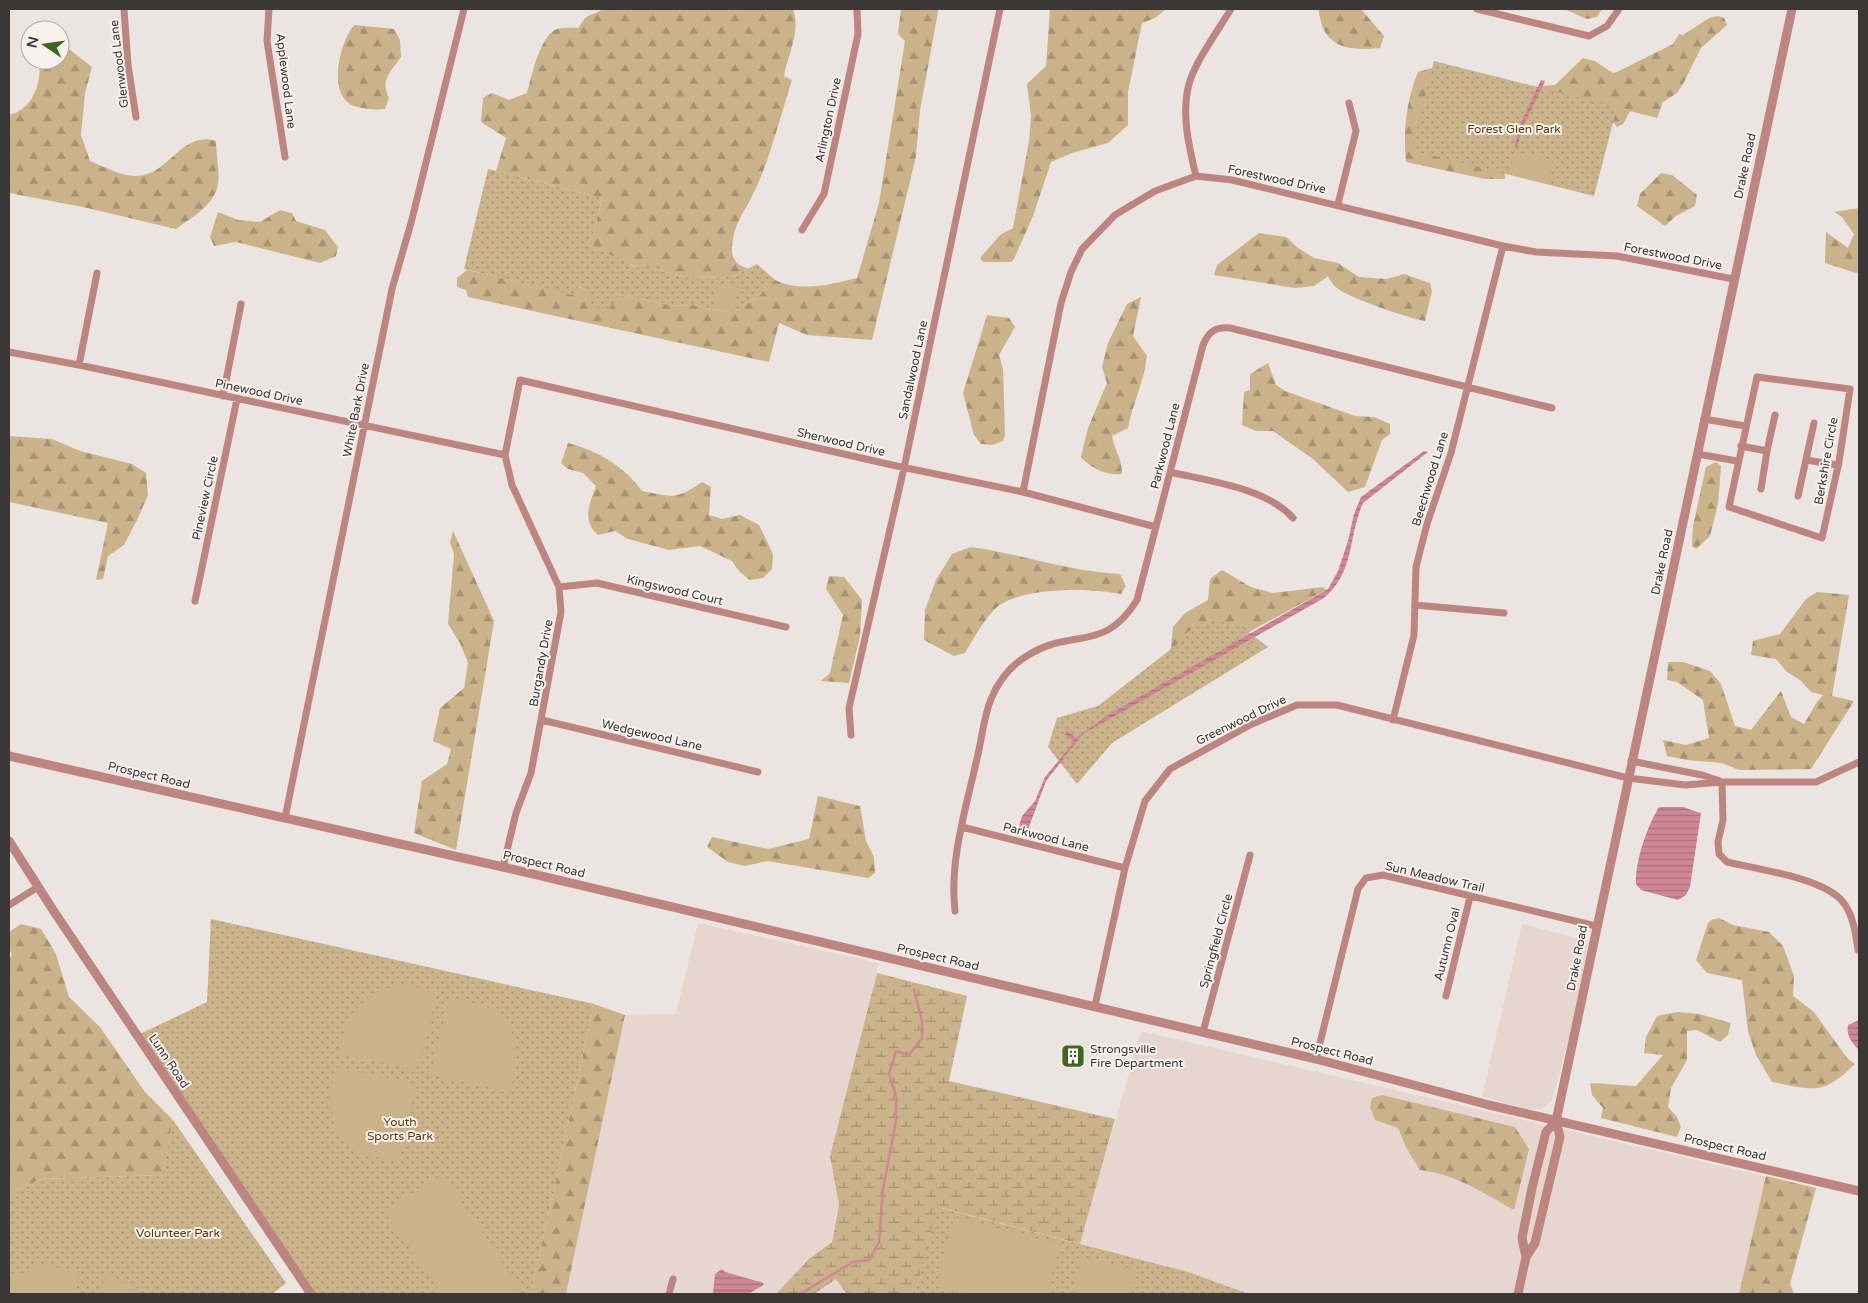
<svg xmlns="http://www.w3.org/2000/svg" width="1868" height="1303" font-family="'Varela Round',sans-serif">
<style>
.built{fill:#e6d6cf}
.forest{fill:url(#forest-firs)}
.wetland{fill:url(#wetland-marsh)}
.park{fill:url(#park-dots)}
.pitch{fill:#cab28b}
.water{fill:url(#water-rules)}
.lines{fill:none;stroke-linecap:round;stroke-linejoin:round}
.stream{stroke:#d08795;stroke-width:2.5}
.minor{stroke:#bc8580;stroke-width:7}
.tertiary{stroke:#bc8580;stroke-width:9}
.labels{text-anchor:middle;stroke-width:4;stroke-linejoin:round;paint-order:stroke}
.street-label{font-size:12px;fill:#3a3736;stroke:#f9f1ed}
.park-label{font-size:12px;fill:#573d0a;stroke:#f9f1ed}
.poi-label{font-size:12px;fill:#3a3736;stroke:#f9f1ed;text-anchor:start}
</style>
<defs>
<pattern id="forest-firs" width="22" height="20" patternUnits="userSpaceOnUse" patternTransform="scale(1.25)"><rect width="22" height="20" fill="#cab28b"/><path d="M5 1l3.5 6h-7zM16 11l3.5 6h-7z" fill="#a59272"/></pattern>
<pattern id="wetland-marsh" width="20" height="14" patternUnits="userSpaceOnUse" patternTransform="scale(1.25)"><rect width="20" height="14" fill="#cab28b"/><path d="M1 5h8M5 5V1M11 12h8M15 12V8" fill="none" stroke="#a59272"/></pattern>
<pattern id="park-dots" width="8" height="8" patternUnits="userSpaceOnUse" patternTransform="scale(1.25)"><rect width="8" height="8" fill="#cab28b"/><path d="M2 2h.1M6 6h.1" fill="none" stroke="#a59272" stroke-width="1.8" stroke-linecap="round"/></pattern>
<pattern id="water-rules" width="6" height="5" patternUnits="userSpaceOnUse" patternTransform="scale(1.25)"><rect width="6" height="5" fill="#d08795"/><path d="M0 2.5h6" fill="none" stroke="#aa6f7a"/></pattern>
</defs>
<rect width="100%" height="100%" fill="#ece4e0"/>
<path class="built" d="M698 923 879 963 830 1156 839 1205 829 1254 814 1294 836 1278 847 1294H566L625 1015 676 1014Z
M1522 924 1589 941 1570 1034 1552 1101 1541 1109H1527L1482 1097Z
M1141 1031 1816 1188 1787 1294H915L1080 1244Z"/>
<path class="forest" d="M604 9H793C801 32 788 53 784 76L792 80C781 114 770 159 755 190 745 212 732 224 732 251 732 260 740 268 749 268L732 277 690 278 661 271 662 267 644 262 642 269 587 245 595 229 602 198 496 171 506 138 481 122 483 98 492 93 509 100 527 93C531 78 540 37 555 30 561 27 571 28 578 28L586 17Z
M901 9H938V12L920 110 916 156 872 340 807 335 779 323 769 362 468 297 466 290 457 287V278L467 270 576 295 578 287 588 290V305L619 295 676 306 693 305 732 313 760 295 775 280C801 292 830 285 857 278L879 203 905 41 898 34Z
M1050 9H1166L1155 18 1142 23 1128 92V125L1108 143 1072 153 1051 162 1033 216 1014 259 1011 262H983L980 258 1000 235 1013 228 1029 141 1031 116 1027 84 1046 66Z
M1318 9H1361L1384 36 1380 48C1360 50 1337 51 1325 32 1321 26 1320 16 1318 9Z
M1564 9H1602L1597 17 1587 19Z
M1718 16 1724 18 1727 25 1701 48 1683 84 1677 93 1663 102 1657 118 1630 111 1623 124 1617 127 1613 122 1534 106 1542 86 1555 85 1583 58 1595 61 1613 73 1617 72 1673 44 1679 34 1683 35 1709 18Z
M354 25 394 29 400 40 401 57C390 73 380 79 389 98L385 109C375 110 364 109 354 106 326 95 340 42 354 25Z
M60 42 92 67 85 93 81 135 90 161C104 167 119 175 134 176 169 178 180 130 216 141 216 155 220 171 218 184 215 205 191 218 176 229L83 207 9 193V115C31 111 44 82 38 60H60Z
M1445 64 1504 164 1505 179H1485L1406 162C1403 130 1406 102 1418 72Z
M1661 173 1672 175 1697 195 1695 206 1676 216 1665 226 1637 206 1640 194Z
M1859 208V272L1856 273 1825 263 1826 232 1848 248 1854 234 1842 217 1834 212Z
M280 210 292 213 296 221 325 230 338 247 336 256 320 263 236 242 214 246 210 237 218 212 238 220 260 222Z
M1259 233 1286 237 1298 248 1314 258 1338 263 1359 277 1387 279 1404 274 1430 283 1432 291 1425 321C1408 318 1349 298 1337 288 1333 285 1330 280 1328 276L1314 286 1295 288 1214 275 1217 265Z
M1141 297 1133 336 1147 356C1144 382 1133 402 1128 428L1112 436C1115 453 1122 456 1122 474 1107 476 1090 468 1081 457L1088 428 1107 383 1102 367 1108 343 1127 304Z
M987 315 1009 318 1015 327 999 355 1003 369 1005 435 1003 441 993 445 981 444 974 435 963 393Z
M1268 363 1276 385 1285 391 1355 416 1374 417 1390 424V434L1382 440 1365 487 1348 492 1313 459 1273 431H1256L1242 425 1244 392 1250 390V374Z
M9 436 52 439 80 451 132 464 146 473 148 495 138 518 124 545 108 556 103 579 96 580 108 523 9 502Z
M568 443C598 451 624 466 642 491 673 497 676 500 702 482L711 487 709 515 722 519 740 515 759 525 773 554 772 569 763 578 750 580 740 572 732 561 700 546 669 550 628 539 615 531 598 535C581 520 590 503 596 486L583 473 568 469 561 463Z
M1716 462 1721 466 1718 504 1710 536 1696 549 1692 546 1693 526 1706 467Z
M453 531 494 621 456 850 414 833 422 781 447 764 451 749 433 741 440 708 464 688 468 663 460 643 448 624 454 554 450 543Z
M971 547C1021 554 1070 572 1120 574L1126 586 1121 594C1092 588 1018 586 995 609 983 621 974 638 965 653L954 656 924 640 925 610 936 580 952 554Z
M1222 570 1251 587 1273 593 1323 587 1326 590 1249 632 1164 663 1171 648 1173 627 1185 613 1208 600 1210 579Z
M829 576 844 577 862 600 860 636 849 683 821 681 830 673 843 615 826 589Z
M1817 592 1849 595 1832 696 1854 701 1811 769 1739 770 1722 763 1687 760 1667 756 1663 740 1686 745 1709 738 1703 700 1677 682 1667 680 1668 662H1683L1710 671 1721 684 1735 726 1751 730 1781 691 1791 717 1804 724 1817 702 1823 695 1811 692 1800 680 1787 672 1776 659 1751 655 1753 641 1780 634 1806 599Z
M818 796 860 806 866 841 874 857 875 873 868 878 768 861 745 866 728 862 707 847 712 837 768 849 809 839Z
M1719 918 1733 925 1769 932 1783 946 1794 976 1793 996 1814 1012 1847 1058 1855 1064C1822 1096 1814 1090 1772 1082L1756 1055 1748 1031 1742 980 1707 973 1696 960 1708 923 1711 920Z
M21 924 41 929 56 954 69 997 100 1027 145 1092 173 1120 162 1175 41 1179 9 1195V960L12 954 9 949V932Z
M594 1004 625 1015 566 1294H531Z
M1677 1012 1699 1014 1731 1023 1728 1035 1720 1042 1697 1030 1687 1031V1060L1671 1088 1668 1107 1677 1117 1681 1127 1677 1137 1601 1118 1603 1108 1592 1095 1590 1083 1636 1086 1663 1055 1644 1053 1646 1037 1657 1016Z
M1382 1095 1515 1127 1529 1149 1514 1210C1483 1193 1456 1174 1420 1170L1406 1147 1398 1128 1375 1120 1370 1107 1372 1098Z
M1766 1176 1816 1188 1790 1284 1794 1294H1739Z"/>
<path class="wetland" d="M877 973 967 996 949 1081 1115 1119 1080 1244 938 1207 915 1294H847L836 1279 814 1294H776L809 1259 832 1242 839 1205 830 1156Z"/>
<path class="park" d="M1434 61 1617 107 1594 196 1411 150Z
M488 169 602 198 595 229 587 245 625 261 636 267 642 268 644 262 662 266 661 271 690 278 732 277 757 264 775 280 760 295 732 313 693 305 676 306 619 295 609 309 588 306V290L578 287 576 296 464 269Z
M1211 618 1243 628 1268 647 1112 743 1077 784 1048 747 1057 718 1098 706 1180 642 1181 636Z
M211 919 594 1004 531 1294H315L140 1034 207 1002Z
M173 1120 286 1283 272 1294H9V1195L41 1179 162 1175Z
M937 1207 1188 1272 1249 1294H915Z"/>
<path class="pitch" d="M1515 151 1553 161 1547 184 1509 174Z
M718 284 738 288 732 313 712 308Z
M401 984 437 992 421 1063 413 1069 339 1054 348 1018 371 994Z
M450 997C462 1001 479 1003 491 1009 521 1024 518 1065 510 1092L430 1075Z
M337 1067 407 1082 415 1090 399 1162 354 1151 342 1139 335 1127 329 1093Z
M443 1174 520 1289 512 1294H441L384 1211Z
M954 1217 1060 1244 1047 1294H968L936 1286Z
M1082 1257 1136 1270 1130 1294H1073Z
M38 1264 79 1272 76 1294H9V1281Z
M105 1271 141 1294H102Z"/>
<path class="water" d="M1541 80 1545 81 1522 129 1517 148 1515 147 1518 129Z
M1424 451 1428 452 1363 503C1348 536 1355 572 1324 598L1083 734 1046 781 1027 832 1018 830 1022 816 1035 801 1045 777 1074 742 1065 734 1066 730 1076 738 1108 715 1328 589 1338 571 1348 541 1354 514 1361 497Z
M1659 807H1683L1701 813 1690 887 1686 895 1678 900 1641 890 1636 884C1635 861 1647 827 1659 807Z
M1859 1020V1050C1852 1042 1846 1036 1848 1025Z
M722 1269 725 1272 764 1283 762 1286 748 1294H713L715 1274Z"/>
<g class="lines">
<path class="stream" d="M800 1294 853 1262 869 1260 879 1242 883 1189 896 1121V1096L889 1074 896 1051 909 1055 922 1038V1021L914 989"/>
<path class="minor" d="M124 9 128 65 136 117
M269 9 267 41 285 157
M1477 9 1589 36 1607 26 1619 9
M1196 176C1189 147 1181 114 1189 84 1195 62 1219 29 1231 9
M1338 204 1356 131 1349 103
M802 230 824 194 858 34 857 9
M9 352 79 365 505 455
M79 365 97 273
M1757 377 1850 389 1839 462 1822 538 1729 507Z
M223 396 241 304
M1704 419 1745 426
M1741 446 1767 451 1775 415
M1698 454 1737 461
M1806 460 1838 465
M1170 472C1208 481 1267 488 1293 518
M1761 489 1767 451
M1023 492 1061 303 1071 272 1082 249 1115 215 1155 191 1196 176 1232 180 1503 246 1536 252 1617 256 1733 279
M1798 496 1814 423
M559 587 597 583 786 627
M195 601 237 399
M1415 605 1504 613
M542 720 758 772
M1393 720 1414 635 1416 567 1427 524 1451 453 1503 246
M851 735 849 708 904 468 1000 9
M1631 761 1702 775 1720 781
M1722 782 1723 820 1718 842 1719 854 1727 862C1757 869 1824 878 1843 902 1853 914 1856 935 1858 950
M285 818 392 289 411 223 464 9
M962 827 1125 868
M503 867 516 813 531 773 561 612 559 587 512 485 505 455 520 380 892 465 1023 492 1156 527
M9 905 38 887
M955 911C949 859 967 805 978 754 982 737 984 716 991 699 999 680 1012 664 1030 654 1074 628 1104 653 1137 600L1203 345C1209 331 1215 327 1230 328L1552 408
M1446 996 1470 897
M1095 1006 1125 868 1145 801 1170 769 1252 724 1297 705H1337L1628 778 1685 785 1722 782H1816L1859 762
M1203 1032 1250 855
M1316 1059 1358 889 1366 878 1383 875 1596 926
M669 1294 673 1279"/>
<path class="tertiary" d="M9 756 503 867 1316 1059 1489 1105 1859 1191
M9 841 53 910 311 1294
M1526 1257 1522 1238 1532 1188 1546 1132 1556 1121
M1518 1294 1526 1257 1535 1243 1560 1137 1556 1121 1792 9"/>
</g>
<defs>
<g id="building-square" transform="scale(1.25)"><rect x="-9" y="-9" width="18" height="18" rx="4" fill="#3e651f" stroke="#f9f1ed"/><path d="M-4-6H4V6H1V3H-1V6H-4ZM-2.5-4.3h1.7v1.8h-1.7ZM.8-4.3h1.7v1.8H.8ZM-2.5-1h1.7V.8h-1.7ZM.8-1h1.7V.8H.8Z" fill="#fff"/></g>
</defs>
<g fill-rule="evenodd">
<use href="#building-square" x="1073" y="1056"/>
</g>
<g class="labels">
<g class="street-label">
<text transform="translate(119 64) rotate(-97)" y="4">Glenwood Lane</text>
<text transform="translate(286 81) rotate(83)" y="4">Applewood Lane</text>
<text transform="translate(828 120) rotate(-78)" y="4">Arlington Drive</text>
<text transform="translate(1745 166) rotate(-78)" y="4">Drake Road</text>
<text transform="translate(1277 179) rotate(12)" y="4">Forestwood Drive</text>
<text transform="translate(1673 256) rotate(11)" y="4">Forestwood Drive</text>
<text transform="translate(913 370) rotate(-78)" y="4">Sandalwood Lane</text>
<text transform="translate(259 392) rotate(12)" y="4">Pinewood Drive</text>
<text transform="translate(356 410) rotate(-79)" y="4">White Bark Drive</text>
<text transform="translate(841 442) rotate(13)" y="4">Sherwood Drive</text>
<text transform="translate(1165 446) rotate(-76)" y="4">Parkwood Lane</text>
<text transform="translate(1826 461) rotate(-80)" y="4">Berkshire Circle</text>
<text transform="translate(1430 479) rotate(-73)" y="4">Beechwood Lane</text>
<text transform="translate(205 498) rotate(-78)" y="4">Pineview Circle</text>
<text transform="translate(1662 562) rotate(-78)" y="4">Drake Road</text>
<text transform="translate(675 590) rotate(13)" y="4">Kingswood Court</text>
<text transform="translate(541 663) rotate(-80)" y="4">Burgandy Drive</text>
<text transform="translate(1241 720) rotate(-26)" y="4">Greenwood Drive</text>
<text transform="translate(652 735) rotate(13)" y="4">Wedgewood Lane</text>
<text transform="translate(149 775) rotate(13)" y="4">Prospect Road</text>
<text transform="translate(1046 837) rotate(14)" y="4">Parkwood Lane</text>
<text transform="translate(544 864) rotate(13)" y="4">Prospect Road</text>
<text transform="translate(1435 877) rotate(13)" y="4">Sun Meadow Trail</text>
<text transform="translate(1216 941) rotate(-75)" y="4">Springfield Circle</text>
<text transform="translate(1447 944) rotate(-76)" y="4">Autumn Oval</text>
<text transform="translate(938 957) rotate(13)" y="4">Prospect Road</text>
<text transform="translate(1577 958) rotate(-79)" y="4">Drake Road</text>
<text transform="translate(1332 1051) rotate(14)" y="4">Prospect Road</text>
<text transform="translate(169 1061) rotate(56)" y="4">Lunn Road</text>
<text transform="translate(1725 1147) rotate(13)" y="4">Prospect Road</text>
</g>
<g class="park-label">
<text x="1514" y="133">Forest Glen Park</text>
<text x="400" y="1126">Youth<tspan x="400" dy="14">Sports Park</tspan></text>
<text x="178" y="1237">Volunteer Park</text>
</g>
<g class="poi-label">
<text x="1090" y="1053">Strongsville<tspan x="1090" dy="14">Fire Department</tspan></text>
</g>
</g>
<rect width="1868" height="1303" fill="none" stroke="#3a3736" stroke-width="20"/>
<g transform="translate(45 45) rotate(283)"><circle r="24" fill="#f9f1ed" stroke="#ada7a4"/>
<path d="M0-4L9 19L0 12L-9 19Z" fill="#3e651f"/>
<text y="-8" font-size="14" font-weight="bold" text-anchor="middle" fill="#3a3736">N</text>
</g>
</svg>
